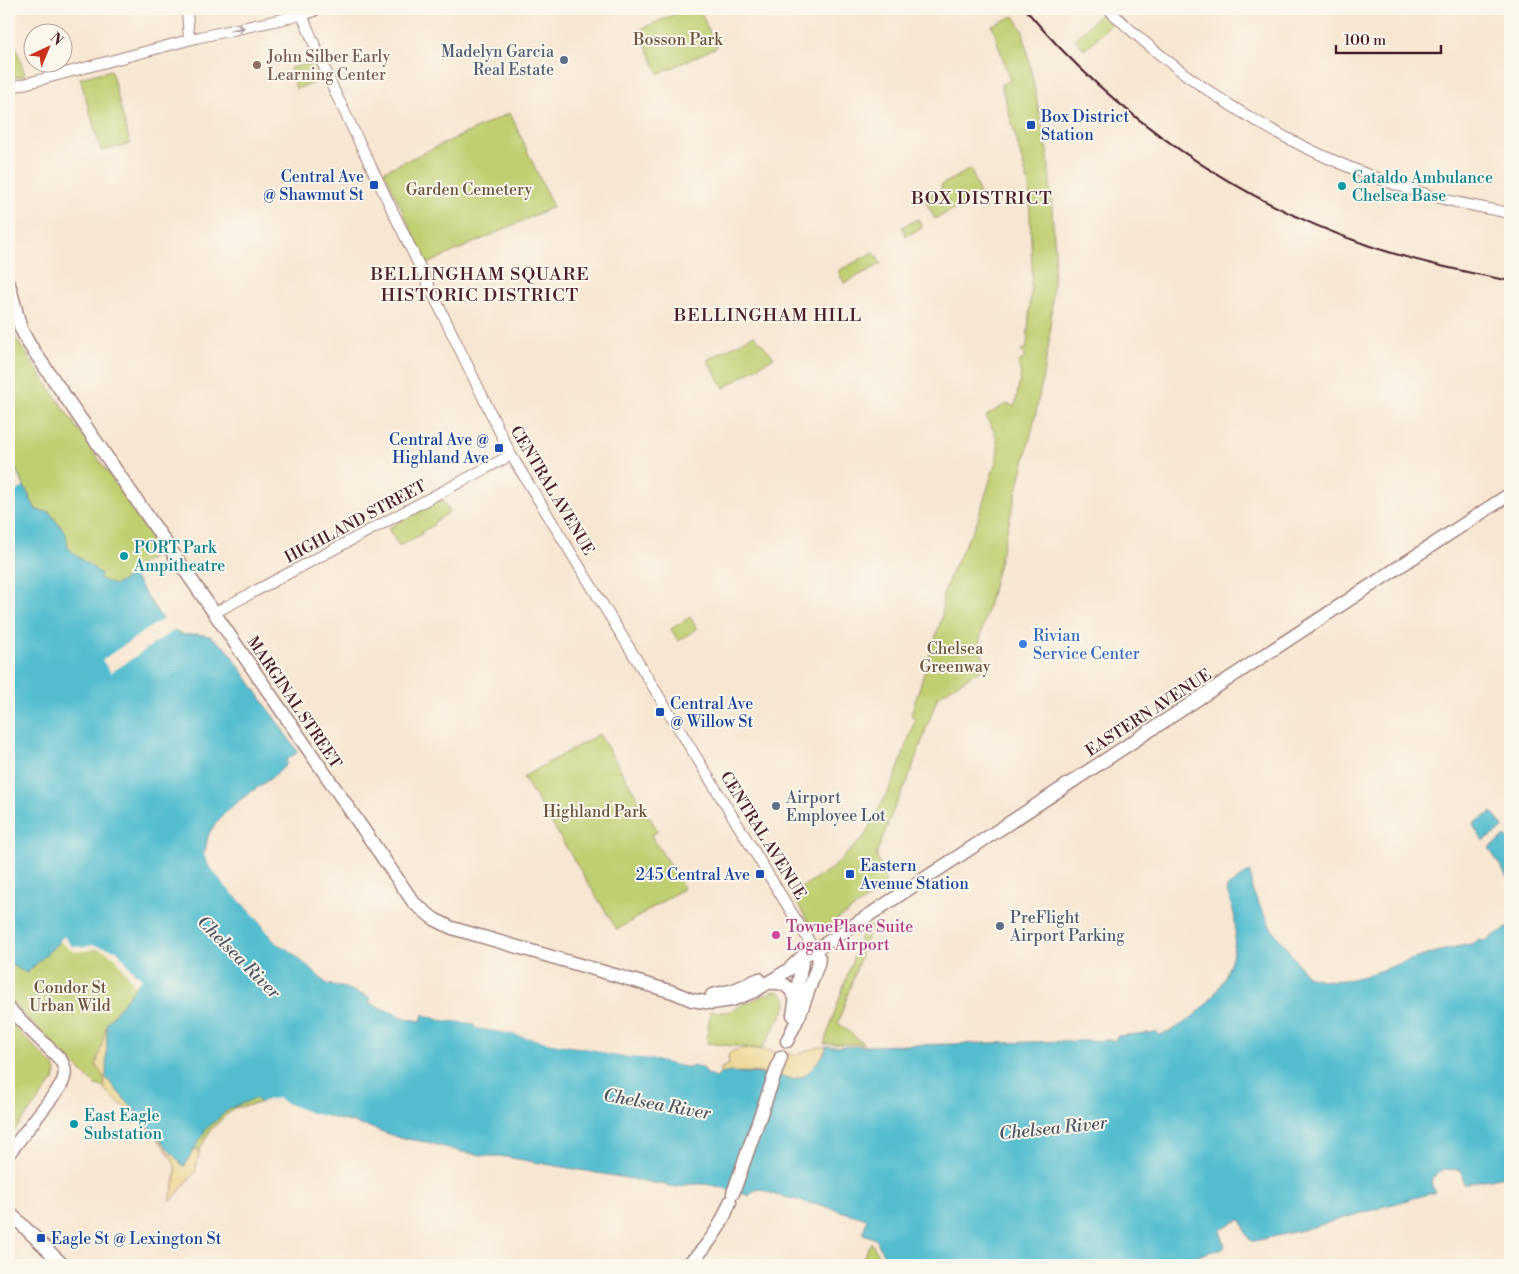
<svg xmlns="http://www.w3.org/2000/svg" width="1519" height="1274" font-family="'Libre Bodoni',serif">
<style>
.green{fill:#bfcf71;stroke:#84774e}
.sand{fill:#eeda9e;stroke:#9c7c64}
.water{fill:#53bdcf;stroke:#4e6e7d}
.pier{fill:#f7e6d1}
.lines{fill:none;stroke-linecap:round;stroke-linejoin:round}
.minor-casing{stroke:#a0827e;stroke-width:12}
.major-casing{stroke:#a0827e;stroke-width:15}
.minor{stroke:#fff;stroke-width:10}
.major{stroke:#fff;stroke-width:12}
.rail{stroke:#4a1f2b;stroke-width:2}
.oneway{stroke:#ae9aa0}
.service-dot{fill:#5c6f8a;stroke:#fbf7ec;stroke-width:2}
.education-dot{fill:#8d6e63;stroke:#fbf7ec;stroke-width:2}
.transit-dot{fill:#1a4fb4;stroke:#fbf7ec;stroke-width:2}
.culture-dot{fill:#0f9aa8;stroke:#fbf7ec;stroke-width:2}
.shop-dot{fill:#3f7fe0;stroke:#fbf7ec;stroke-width:2}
.hotel-dot{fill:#d1479c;stroke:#fbf7ec;stroke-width:2}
.labels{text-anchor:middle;stroke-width:4;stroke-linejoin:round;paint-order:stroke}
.park-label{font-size:16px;fill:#6d5440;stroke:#fbf7ec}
.service-label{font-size:16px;fill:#4e5e75;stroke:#fbf7ec;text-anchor:start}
.education-label{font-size:16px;fill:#785e54;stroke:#fbf7ec;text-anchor:start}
.transit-label{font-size:16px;fill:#164399;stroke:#fbf7ec;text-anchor:start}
.culture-label{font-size:16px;fill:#0d838f;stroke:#fbf7ec;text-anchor:start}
.street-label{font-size:16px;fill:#4a1f2b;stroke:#fbf7ec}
.shop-label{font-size:16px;fill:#366cbe;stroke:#fbf7ec;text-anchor:start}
.hotel-label{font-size:16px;fill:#b23c85;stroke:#fbf7ec;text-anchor:start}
.neighbourhood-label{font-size:18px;letter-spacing:1px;fill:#4a1f2b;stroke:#fbf7ec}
.water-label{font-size:18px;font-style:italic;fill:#4d5664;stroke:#fbf7ec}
</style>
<rect width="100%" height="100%" fill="#fbf7ec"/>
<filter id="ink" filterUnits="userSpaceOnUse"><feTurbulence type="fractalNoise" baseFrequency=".02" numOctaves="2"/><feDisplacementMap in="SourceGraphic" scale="10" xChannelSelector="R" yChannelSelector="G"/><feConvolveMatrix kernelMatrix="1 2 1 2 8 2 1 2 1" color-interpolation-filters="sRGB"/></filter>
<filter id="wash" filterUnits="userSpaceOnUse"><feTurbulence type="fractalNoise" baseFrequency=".0096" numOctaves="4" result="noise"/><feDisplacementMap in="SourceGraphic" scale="20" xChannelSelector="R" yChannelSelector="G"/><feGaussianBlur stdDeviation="1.12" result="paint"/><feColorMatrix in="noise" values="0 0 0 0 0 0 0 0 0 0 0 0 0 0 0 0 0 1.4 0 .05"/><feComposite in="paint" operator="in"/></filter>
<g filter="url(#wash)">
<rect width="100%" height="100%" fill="#f7e6d1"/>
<path class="green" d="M686 9H699L717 47 659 74 639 30Z
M1101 13 1111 24 1085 50 1075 39Z
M1014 16 1023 31 1048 156 1055 251 1052 302 1049 343 1035 418 978 647 988 665 938 696 908 780 894 809 877 852V858L883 870 886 887 818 932H815L791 894 832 868 864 837 895 778 915 720 911 714 942 617 943 595 953 568 977 522 997 458 998 447 996 436 986 416 1006 404 1015 406 1021 374 1018 362 1025 358 1021 351 1027 347 1032 271 1029 186 1001 84 1010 81 992 25Z
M13 37 25 75 9 79V38Z
M310 63 317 82 296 89 290 68Z
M111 70 130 144 101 151 80 78Z
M510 113 553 207 427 264 384 171Z
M971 169 980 196 935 219 924 198 942 189 941 185Z
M918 219 922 228 906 236 902 227Z
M874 252 881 264 844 283 838 271Z
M9 319 12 333 162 551 131 571 133 575 115 585 100 579 101 574 72 552 68 547 63 529 49 512 36 510 9 456Z
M754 335 774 357 724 388 707 360Z
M442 499 450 512 433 523 434 525 421 532 422 534 399 546 388 528Z
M690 617 697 629 678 641 671 629Z
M599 734 658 831 651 835 684 888 617 930 523 777Z
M84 915 259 1101 260 1103 234 1108 211 1129 200 1149 192 1153 106 1026 102 1062 105 1087 95 1085 9 1000V949L30 970Z
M871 926 838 1023 864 1044H824L862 932Z
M777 991C785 995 787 998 787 1006L762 1049 707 1043 710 1011 727 1012 771 992Z
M9 1022 54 1066 56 1072 54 1080 9 1138Z
M871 1242 884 1265H866L861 1261Z"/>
<path class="sand" d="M107 1023 192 1152 200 1149 195 1173 187 1181 173 1199 170 1200C172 1190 178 1176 175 1166 171 1151 141 1119 129 1110 120 1103 112 1098 105 1090L104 1077 96 1065C100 1051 104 1037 107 1023Z
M819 1047H826C823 1059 810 1075 798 1078 791 1080 783 1076 775 1075 758 1072 738 1071 721 1074V1068L729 1065 728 1055C739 1041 776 1054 792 1054 803 1054 809 1050 819 1047Z"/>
<path class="water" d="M9 456 36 510 49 512 66 534 68 547 72 552 101 574 100 579 115 585 133 575 162 619 177 632 185 635 197 634 210 636 227 649 296 749 297 753 286 760 287 764 282 769C258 790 226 804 210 832 206 840 207 846 204 854L207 863 213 870 236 897 256 917 275 942 291 951 327 984 345 988 371 998 369 1003 408 1019 421 1021 423 1014 441 1020 473 1023 476 1028 502 1032 552 1043 596 1050 609 1055 651 1059 686 1067 697 1066 704 1069 707 1074 716 1078 720 1074 731 1072 774 1075 793 1079 798 1078 804 1076 813 1067 825 1053 826 1047 1115 1040 1117 1036 1157 1032 1159 1035C1172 1032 1186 1022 1196 1014 1223 991 1238 957 1235 921 1234 909 1229 899 1226 888L1250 871 1252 890 1270 926 1307 976C1342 988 1370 974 1404 962 1425 955 1449 948 1471 944L1480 940 1485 941 1510 926V1175L1464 1184 1461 1170 1444 1169 1432 1178 1431 1184 1435 1192 1306 1229 1255 1241H1251C1244 1234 1246 1228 1241 1220 1234 1221 1225 1226 1220 1231L1225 1246 1223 1248 1166 1265H888L876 1239 863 1234 867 1219 814 1203 813 1204 776 1195 759 1189 753 1191 749 1196C726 1188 701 1179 677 1187L500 1156H487L462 1152 427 1142 400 1138 369 1127 326 1116 318 1120 266 1100 260 1103 256 1098 230 1108 206 1129 184 1167 106 1078 107 1023 137 985 118 956 106 949H76L62 939 27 973 9 964Z
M1492 812 1503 827 1502 829 1483 841 1474 827V823Z
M1506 836 1510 840V878L1507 877 1489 848Z"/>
<path class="pier" d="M13 465 24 487 16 491 9 477V467Z
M164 618 176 629 111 673 102 660Z
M208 845 209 848 207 854 209 862 227 884 258 915 277 940 292 949 319 973 313 971 291 951 275 942 256 917 225 886 207 863 204 854Z
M64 936 72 946 83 947 93 945 117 950 135 974H138L142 979 135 986 116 958 105 951 97 949 76 952 69 949 59 941Z
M427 1013 442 1017 473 1020 477 1026 596 1048 609 1052 651 1056 667 1059 685 1064 686 1067 651 1059 609 1055 596 1050 552 1043 502 1032 476 1028 473 1023 441 1020 423 1014Z
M277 1098 286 1103 308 1112 329 1117 318 1122 266 1103 260 1106 258 1104 266 1100Z"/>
</g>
<g filter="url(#ink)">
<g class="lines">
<g class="minor-casing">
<path id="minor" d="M187 9 189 40
M1108 9C1201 98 1313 163 1436 197 1460 204 1486 208 1510 213
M9 88 200 37 302 15 333 88 511 455 814 949
M214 613 511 455"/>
</g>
<g class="major-casing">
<path id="major" d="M287 9 302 15 315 9
M9 284 21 329 29 344 414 903 434 919 452 928 604 972 673 992 692 1000 712 1003 732 1000 755 991 788 970 803 956 828 942 1510 494
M769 983C783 981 793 987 796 1002
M712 995 734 990 759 979
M9 1009 59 1058C67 1068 66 1076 60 1087L9 1153
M793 1015 803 956
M787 1041 800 1014 818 964 819 958 814 949
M733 1193 781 1057
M9 1212 63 1265
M687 1265C707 1248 721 1227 730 1202"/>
</g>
<use href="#minor" class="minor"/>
<use href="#major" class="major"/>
<path class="rail" d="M1025 9C1115 116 1234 199 1367 245 1413 261 1462 271 1510 281"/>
</g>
<defs><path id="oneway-shaft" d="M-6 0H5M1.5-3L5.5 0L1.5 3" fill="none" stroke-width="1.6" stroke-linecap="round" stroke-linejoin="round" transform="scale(1.25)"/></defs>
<use class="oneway" href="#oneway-shaft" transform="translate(237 29) rotate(-12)"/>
</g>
<g class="service-dot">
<circle cx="564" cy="60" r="5"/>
<circle cx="776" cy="806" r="5"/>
<circle cx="1000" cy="926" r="5"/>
</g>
<circle class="education-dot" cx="257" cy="65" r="5"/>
<g class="transit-dot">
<rect x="1026" y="120" width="10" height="10" rx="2.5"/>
<rect x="369" y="180" width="10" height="10" rx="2.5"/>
<rect x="494" y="443" width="10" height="10" rx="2.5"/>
<rect x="655" y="707" width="10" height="10" rx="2.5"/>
<rect x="755" y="869" width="10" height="10" rx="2.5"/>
<rect x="845" y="869" width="10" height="10" rx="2.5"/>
<rect x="36" y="1233" width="10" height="10" rx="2.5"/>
</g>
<g class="culture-dot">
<circle cx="1342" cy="186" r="5"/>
<circle cx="124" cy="556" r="5"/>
<circle cx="74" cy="1124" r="5"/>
</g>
<circle class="shop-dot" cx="1023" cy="644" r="5"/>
<circle class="hotel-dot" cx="776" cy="935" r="5"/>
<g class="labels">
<g class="park-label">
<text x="678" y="45">Bosson Park</text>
<text x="469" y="195">Garden Cemetery</text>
<text x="955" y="654">Chelsea<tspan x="955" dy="18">Greenway</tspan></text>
<text x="595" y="817">Highland Park</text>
<text x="70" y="993">Condor St<tspan x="70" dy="18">Urban Wild</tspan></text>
</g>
<g class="service-label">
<text x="554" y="57" text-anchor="end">Madelyn Garcia<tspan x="554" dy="18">Real Estate</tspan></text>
<text x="786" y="803">Airport<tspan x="786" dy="18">Employee Lot</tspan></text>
<text x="1010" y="923">PreFlight<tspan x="1010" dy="18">Airport Parking</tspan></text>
</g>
<g class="education-label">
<text x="267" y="62">John Silber Early<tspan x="267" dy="18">Learning Center</tspan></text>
</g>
<g class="transit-label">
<text x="1041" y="122">Box District<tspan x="1041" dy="18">Station</tspan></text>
<text x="364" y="182" text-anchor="end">Central Ave<tspan x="364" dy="18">@ Shawmut St</tspan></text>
<text x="489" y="445" text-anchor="end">Central Ave @<tspan x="489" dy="18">Highland Ave</tspan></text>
<text x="670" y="709">Central Ave<tspan x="670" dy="18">@ Willow St</tspan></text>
<text x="860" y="871">Eastern<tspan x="860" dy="18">Avenue Station</tspan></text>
<text x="750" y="880" text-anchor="end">245 Central Ave</text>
<text x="51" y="1244">Eagle St @ Lexington St</text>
</g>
<g class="culture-label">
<text x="1352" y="183">Cataldo Ambulance<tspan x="1352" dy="18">Chelsea Base</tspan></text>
<text x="134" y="553">PORT Park<tspan x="134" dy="18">Ampitheatre</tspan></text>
<text x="84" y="1121">East Eagle<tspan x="84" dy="18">Substation</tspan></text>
</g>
<g class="street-label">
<text transform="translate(553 490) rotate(59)" y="6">CENTRAL AVENUE</text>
<text transform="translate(355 521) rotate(-28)" y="6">HIGHLAND STREET</text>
<text transform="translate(295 702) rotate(56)" y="6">MARGINAL STREET</text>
<text transform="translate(1148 712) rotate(-33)" y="6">EASTERN AVENUE</text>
<text transform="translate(764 835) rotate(58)" y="6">CENTRAL AVENUE</text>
</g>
<g class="shop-label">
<text x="1033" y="641">Rivian<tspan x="1033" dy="18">Service Center</tspan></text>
</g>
<g class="hotel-label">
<text x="786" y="932">TownePlace Suite<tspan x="786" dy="18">Logan Airport</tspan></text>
</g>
<g class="neighbourhood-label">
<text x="982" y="204">BOX DISTRICT</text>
<text x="480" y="280">BELLINGHAM SQUARE<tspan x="480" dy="21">HISTORIC DISTRICT</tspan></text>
<text x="768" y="321">BELLINGHAM HILL</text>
</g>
<g class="water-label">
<text transform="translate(239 957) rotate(45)" y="6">Chelsea River</text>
<text transform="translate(657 1104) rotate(10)" y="6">Chelsea River</text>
<text transform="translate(1053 1128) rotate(-6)" y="6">Chelsea River</text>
</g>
</g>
<rect width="1519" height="1274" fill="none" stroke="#fbf7ec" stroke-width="30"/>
<g transform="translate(48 48) rotate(44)"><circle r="24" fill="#fbf7ec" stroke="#b4a19f"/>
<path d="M0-4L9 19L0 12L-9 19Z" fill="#c8321e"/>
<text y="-8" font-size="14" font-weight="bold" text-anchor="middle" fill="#4a1f2b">N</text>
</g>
<path d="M1336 45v8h105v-8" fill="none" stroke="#4a1f2b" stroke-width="2.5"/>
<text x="1344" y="45" font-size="15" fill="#4a1f2b" stroke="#fbf7ec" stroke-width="4" paint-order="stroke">100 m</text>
</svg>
